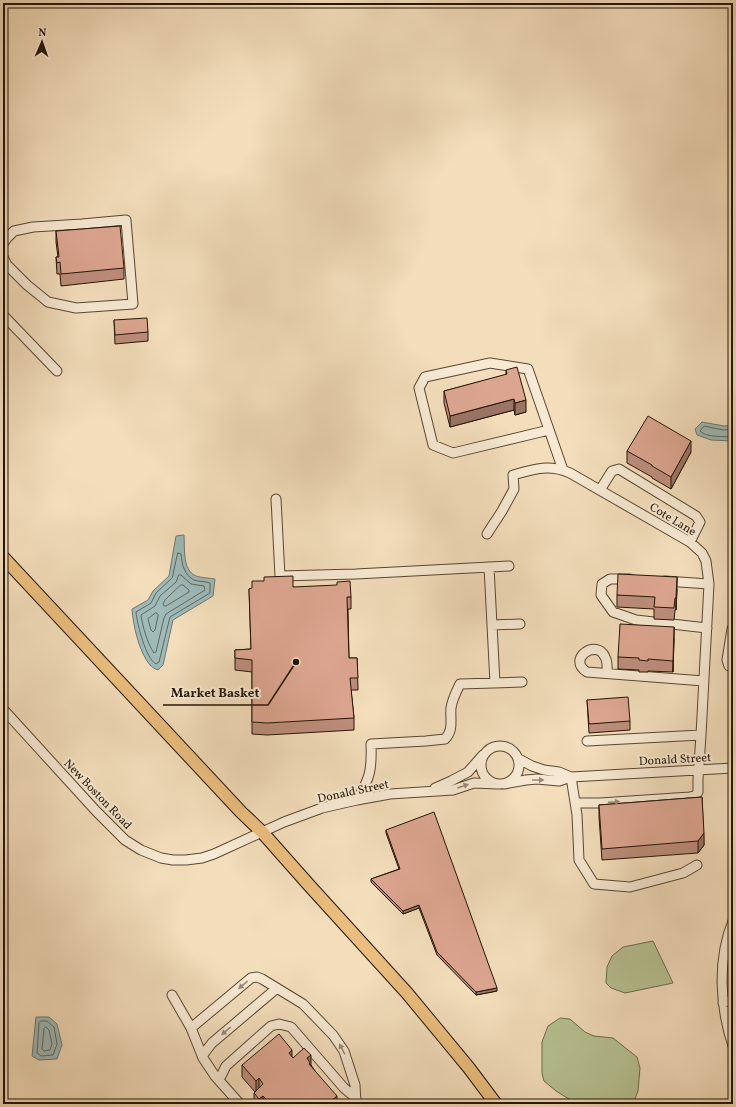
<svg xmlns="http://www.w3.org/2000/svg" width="736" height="1107" font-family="Vollkorn,serif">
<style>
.green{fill:#b7c293;stroke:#6e6b4c}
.water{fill:#9ebab9;stroke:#6d7871}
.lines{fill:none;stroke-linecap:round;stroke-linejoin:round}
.shore{stroke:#61675e;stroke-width:1}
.minor-casing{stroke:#584632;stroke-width:11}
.major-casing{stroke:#241404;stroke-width:14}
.minor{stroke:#f7e9d3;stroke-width:9}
.major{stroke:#eabe7e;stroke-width:12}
.wall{fill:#bd8e7c;stroke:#241404}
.shaded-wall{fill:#9a7465;stroke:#241404}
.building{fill:#dca590;stroke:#241404}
.oneway{fill:#988976}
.labels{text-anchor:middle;stroke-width:4;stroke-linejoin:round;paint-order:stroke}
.street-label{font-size:12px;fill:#241404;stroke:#f7e9d3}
.leader{fill:none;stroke:#241404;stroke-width:1.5}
.callout-dot{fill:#241404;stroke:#f7e9d3;stroke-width:1.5}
.callout-label{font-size:13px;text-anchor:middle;font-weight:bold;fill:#241404;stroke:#f7e9d3;stroke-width:4;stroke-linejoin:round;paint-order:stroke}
</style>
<rect width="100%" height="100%" fill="#f3ddbb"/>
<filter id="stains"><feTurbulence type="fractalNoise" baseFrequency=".005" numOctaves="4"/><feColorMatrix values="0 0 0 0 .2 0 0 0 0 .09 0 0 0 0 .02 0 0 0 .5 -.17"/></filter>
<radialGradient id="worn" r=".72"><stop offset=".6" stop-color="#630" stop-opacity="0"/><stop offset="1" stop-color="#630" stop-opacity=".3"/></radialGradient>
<path class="green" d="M653 941 673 983 625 993 611 988 606 983 607 967 612 956 623 947Z
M560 1018 570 1019 585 1032 594 1036 613 1038 637 1057 640 1068 638 1091 633 1104H577L556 1091 544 1081 542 1073V1042L548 1026Z"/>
<path class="water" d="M702 422 724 426 733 425V441L711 440 697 435 695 429Z
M184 535C185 548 182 570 196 576 202 578 210 578 215 579L213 596 173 620 163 665 158 670C155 669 152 667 150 665 139 652 133 625 132 609L148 600 153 591 169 576 176 536Z
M36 1017H49L57 1024 62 1045 57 1059 39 1060 32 1056Z"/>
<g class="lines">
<path class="shore" d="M733 429 723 430 704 426 700 431C707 438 723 436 733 437
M178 553 181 554C182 564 184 575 194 580 199 582 205 581 210 583V593L170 617 159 662 156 664C146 659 137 624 136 612L151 603 156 593 172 578Z
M179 575H181L191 584 204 586 205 590 166 614 164 618 156 652 154 653C148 645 142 625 141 615L155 606 160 596 176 582Z
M181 585H183L189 590V592L166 606H164L163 604 165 600Z
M156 613 158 614V616L155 630 153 632 151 630 148 619Z
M41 1021H47L54 1027 57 1044 53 1055 41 1056 37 1053 39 1023Z
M46 1027 49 1030 52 1044 50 1050 44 1051 42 1049 44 1029Z"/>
<g class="minor-casing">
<path id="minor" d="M3 244 7 238 14 231 33 227 82 224 126 220 133 304 76 308 48 302 27 285 7 265 3 257
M3 315 57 371
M549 430 453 453 433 445 419 388 425 377 490 363 528 369 563 470
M600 490 612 471 619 469 696 516 700 522 690 542
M276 499 280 576 356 574 509 566
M487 534 502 511 514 489 513 475C534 469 549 464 570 473L690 542 702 553 706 561 709 584 701 735 698 779V792L695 796 690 797 600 803H576
M489 567 495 683
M630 579H610L602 584 601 595 613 612 636 620 707 628
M665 581 709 584
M492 625 520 624
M732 629 727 660 729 666 733 667
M607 673C607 668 608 662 605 657 597 638 566 659 587 672L704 681
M3 709 96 811 125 840 141 850 161 858 173 860H186L202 858 214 854 284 822 322 808 335 805 357 800 390 794 453 790 474 783 497 784
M587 741 701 735
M481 765a19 19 0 1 1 38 0a19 19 0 1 1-38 0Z
M519 759 532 766 544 770 559 772 571 777
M571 777 577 815 579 860 594 884 630 887 683 873 697 865
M504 784 526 780 537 779 559 781 571 777 733 768
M435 788 451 781 468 772 483 755
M357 800C370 778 372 770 371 744L426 741 445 739C454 730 450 719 451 708 452 700 456 692 460 684L522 682
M733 921C717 960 720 1007 733 1046
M172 995 191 1028 203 1058 215 1076 240 1104
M723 1003 733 1000
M191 1028 251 978 257 977 262 979 303 1004 333 1035 344 1051 355 1085 356 1104
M202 1056 212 1043 277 988
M219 1080 226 1066 271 1026 279 1024 291 1027 344 1088 356 1098
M3 1102 4 1104"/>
</g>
<g class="major-casing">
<path id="major" d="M3 557 241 812 262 832 308 884 407 993 469 1068 496 1104"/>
</g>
<use href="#minor" class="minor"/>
<use href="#major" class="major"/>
</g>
<path class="wall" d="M56 231 124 268V279L61 286 60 274H57L56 257H58L56 242Z
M114 320 148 332V341L115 344Z
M506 370 526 412 515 415 514 410 450 427 444 403V391L506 375Z
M627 451 691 452 671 489 652 478V477L627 463Z
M293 587 351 597V609H348L349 658H357L358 690H351L354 718V730L267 735 252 734V672L235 670V650L251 649 249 589Z
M677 589 676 610H675L674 620 654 619V609L617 607V595Z
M674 638 673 672 648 671V672H639V670L618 669V657Z
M587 700 630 721V730L589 733Z
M702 797 704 845 698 853 602 860 599 817V805Z
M386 830 497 991 476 995 437 955 419 908 403 914 371 882V879L399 869 386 833Z
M292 1057 293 1058 311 1065 337 1104H254V1093L255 1092 242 1077V1065Z"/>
<path class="shaded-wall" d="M514 399V410L450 427V416Z
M526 400V412L515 415V403Z
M691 441V452L671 489V477Z
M677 577V589L676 610V598Z
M674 627V638L673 672V661Z
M704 833V845L698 853V841Z
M419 905V908L403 914V911Z
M497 988V991L476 995V992Z
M292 1050V1061L289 1053Z
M311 1055V1067L307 1058Z
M259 1078V1090L256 1093V1081Z
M263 1096V1104H259V1099Z
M337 1096V1104H329V1103Z
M269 1099V1104H267V1100Z"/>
<path class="building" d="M120 226 124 268 61 274 60 262 57 263 56 257H59L56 231Z
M147 318 148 332 115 335 114 320Z
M517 367 526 400 515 403 514 399 450 416 444 391 507 374 506 370Z
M648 416 691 441 671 477 652 466V465L627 451Z
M618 574 677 577 676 598H675L674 608 654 607 655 597 617 595Z
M293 576V587L337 585V582L350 581 351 597H347L349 658H357L358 678H350L354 718 267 723 252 722V660L235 658V650L251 649 249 589 252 588V581H264V577Z
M620 624 674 627 673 661 648 659V661L639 660V658L618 657Z
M628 697 630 721 589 724 587 700Z
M702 797 704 833 698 841 602 849 599 805Z
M434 812 497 988 476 992 437 952 419 905 403 911 371 879 400 869 386 830Z
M279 1034 292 1050 289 1053 293 1058 304 1048 311 1055 307 1058 310 1063 309 1064 337 1096 329 1103 330 1104H274L269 1099 267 1100 263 1096 259 1099 254 1093 263 1084 259 1078 256 1081 242 1065Z"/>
<defs><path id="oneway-solid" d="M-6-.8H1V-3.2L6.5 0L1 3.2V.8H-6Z"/></defs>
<g class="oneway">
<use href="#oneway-solid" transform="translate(538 780)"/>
<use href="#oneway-solid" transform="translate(463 786) rotate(-19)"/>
<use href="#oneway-solid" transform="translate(614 802) rotate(-4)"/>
<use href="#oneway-solid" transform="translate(243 985) rotate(140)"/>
<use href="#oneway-solid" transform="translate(226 1031) rotate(140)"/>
<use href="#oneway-solid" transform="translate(342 1049) rotate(-118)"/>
</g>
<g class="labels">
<g class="street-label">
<text transform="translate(673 519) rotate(31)" y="4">Cote Lane</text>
<text transform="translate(675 759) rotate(-3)" y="4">Donald Street</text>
<text transform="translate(353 791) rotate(-12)" y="4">Donald Street</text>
<text transform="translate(98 794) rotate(46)" y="4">New Boston Road</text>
</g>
</g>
<path class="leader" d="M296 662L268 705H163"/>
<circle class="callout-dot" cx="296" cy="662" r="4"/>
<g class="callout-label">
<text x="215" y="697">Market Basket</text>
</g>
<rect width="736" height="1107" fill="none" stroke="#f3ddbb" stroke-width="16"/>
<rect x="4" y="4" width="728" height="1099" fill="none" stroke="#241404" stroke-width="2"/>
<rect x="8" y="8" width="720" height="1091" fill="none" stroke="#241404"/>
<g transform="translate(42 42) rotate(2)" stroke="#f7e9d3" stroke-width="3" paint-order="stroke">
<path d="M0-3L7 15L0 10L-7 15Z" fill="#241404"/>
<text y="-6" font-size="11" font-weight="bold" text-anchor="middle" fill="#241404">N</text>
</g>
<rect width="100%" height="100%" filter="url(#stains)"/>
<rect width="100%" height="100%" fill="url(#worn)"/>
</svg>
